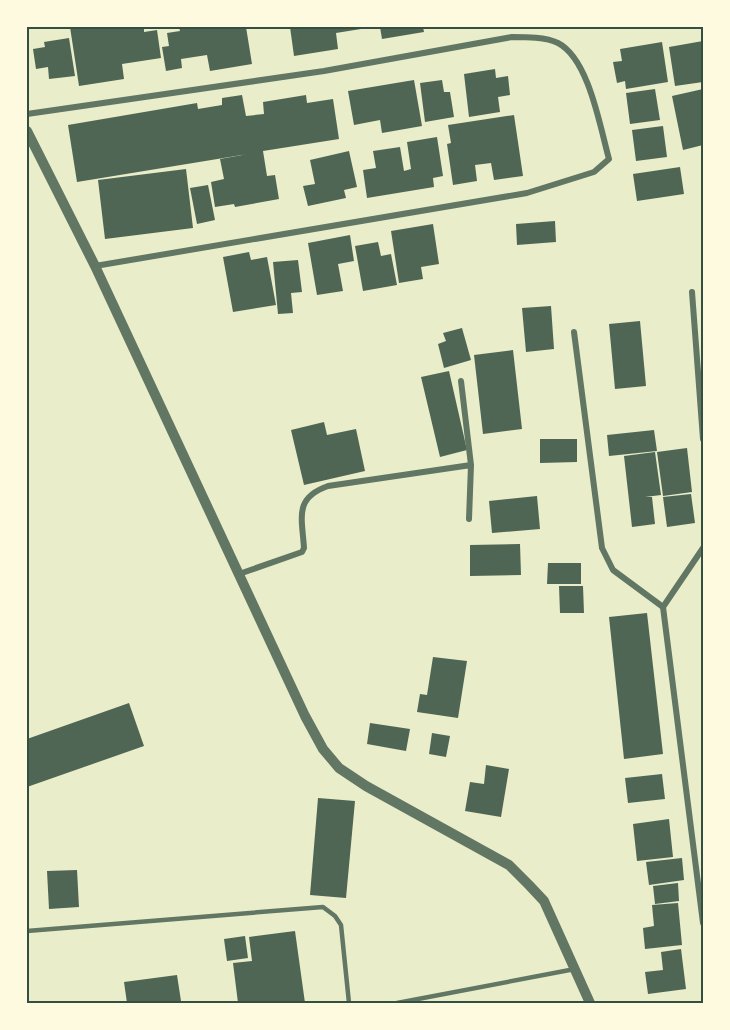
<svg xmlns="http://www.w3.org/2000/svg" width="730" height="1030" font-family="Overpass,sans-serif">
<style>
.building{fill:#4f6655}
.lines{fill:none;stroke-linecap:round;stroke-linejoin:round}
.service{stroke:#617663;stroke-width:4.5}
.minor{stroke:#617663;stroke-width:6}
.tertiary{stroke:#617663;stroke-width:10}
.neatline{fill:none;stroke:#344e41;stroke-width:2}
</style>
<rect width="100%" height="100%" fill="#e9edc9"/>
<path class="building" d="M70 27H144V32L157 30 161 58 122 64 124 79 79 86Z
M179 27H246L252 64 210 71 207 55 181 59 182 68 166 71 162 47 169 46 167 33 180 31Z
M290 27H361V29L336 33 338 49 294 56Z
M380 27H423L424 32 382 39Z
M69 38 75 76 49 79 48 67 36 69 33 49 45 47 44 42Z
M703 41V82L675 86 669 47Z
M662 42 668 82 626 89 625 81 617 83 613 62 622 61 620 49Z
M495 69 496 78 508 76 510 95 498 97 500 112 469 117 464 74Z
M414 80 422 126 382 133 380 120 354 125 348 91Z
M442 80 444 92H450L454 117 425 122 420 83Z
M655 89 660 120 630 124 626 93Z
M703 89V145L683 150 672 96Z
M242 95 246 116 264 114 263 102 306 95 307 103 333 99 339 139 263 151 267 176 275 175 279 199 235 207 234 204 215 207 211 182 224 179 220 159 248 154 77 182 68 125 197 103 198 109 222 105V98Z
M514 115 523 176 494 180 491 163 475 165 477 181 453 185 447 144 451 143 448 125Z
M663 126 667 157 636 161 632 130Z
M437 137 443 176 433 178 434 187 367 198 363 170 376 168 373 151 400 147 404 171 411 169 407 142Z
M349 151 357 187 344 190 346 198 308 206 303 186 315 184 310 160Z
M680 167 684 194 637 201 633 174Z
M186 169 193 228 105 239 98 180Z
M208 185 215 220 197 224 190 188Z
M555 221 556 242 517 245 516 224Z
M433 224 439 264 421 267 423 279 399 283 391 231Z
M350 235 354 261 338 264 343 291 317 295 308 243Z
M378 242 381 256 391 254 397 285 363 291 355 246Z
M249 252 251 260 267 257 276 305 233 312 223 257Z
M298 260 302 292 291 293 293 313 278 314 273 262Z
M551 306 554 349 526 352 522 308Z
M640 321 646 386 615 389 609 324Z
M462 328 471 360 444 368 438 344 446 341 443 333Z
M513 350 522 429 483 434 474 355Z
M449 371 467 450 440 457 421 377Z
M324 422 327 435 356 429 365 471 304 485 291 430Z
M654 430 657 451 609 456 607 435Z
M540 439H577V462L540 463Z
M687 448 692 492 663 496 657 452Z
M655 452 661 495 645 497H652L655 524 632 527 624 456Z
M691 494 695 523 667 527 663 497Z
M537 496 540 529 492 533 489 501Z
M520 544 521 575 470 576V545Z
M548 563H581V584H547Z
M559 586H583L584 613H560Z
M647 613 663 754 624 759 609 617Z
M433 657 467 661 458 718 417 712 420 694 427 695Z
M129 703 144 746 27 787V739Z
M370 723 410 729 406 751 367 744Z
M432 733 450 736 446 757 429 754Z
M486 765 509 769 501 817 465 811 470 782 484 784Z
M662 774 665 799 628 803 625 778Z
M318 798 355 801 346 898 310 895Z
M669 819 673 857 637 861 633 824Z
M682 858 684 880 649 885 646 862Z
M77 870 79 907 49 909 47 871Z
M678 883 679 901 655 904 653 886Z
M678 903 682 945 645 949 643 928 654 926 652 905Z
M295 931 305 1003H238L233 963 252 961 249 937Z
M245 936 248 958 227 961 224 939Z
M681 949 686 989 648 994 645 972 663 970 661 952Z
M177 975 181 1001 127 1003 124 982Z"/>
<g class="lines">
<path class="service" d="M27 931 323 907 335 916 341 925 349 1003
M397 1003 575 969"/>
<path class="minor" d="M27 114 324 71 512 37C526 37 546 37 558 43 589 59 600 127 609 159L594 172 527 193 95 266
M692 292 703 439
M574 332 602 548 613 570 663 607
M461 381 471 465 469 519
M703 548 663 607 703 923
M239 574 302 552 304 548C302 517 294 498 328 486L471 465"/>
<path class="tertiary" d="M27 131 95 266 305 716 323 749 339 768 366 786 509 865 529 885 544 901 590 1003"/>
</g>
<rect width="730" height="1030" fill="none" stroke="#fefae0" stroke-width="57"/>
<rect x="28" y="28" width="674" height="974" class="neatline"/>
</svg>
